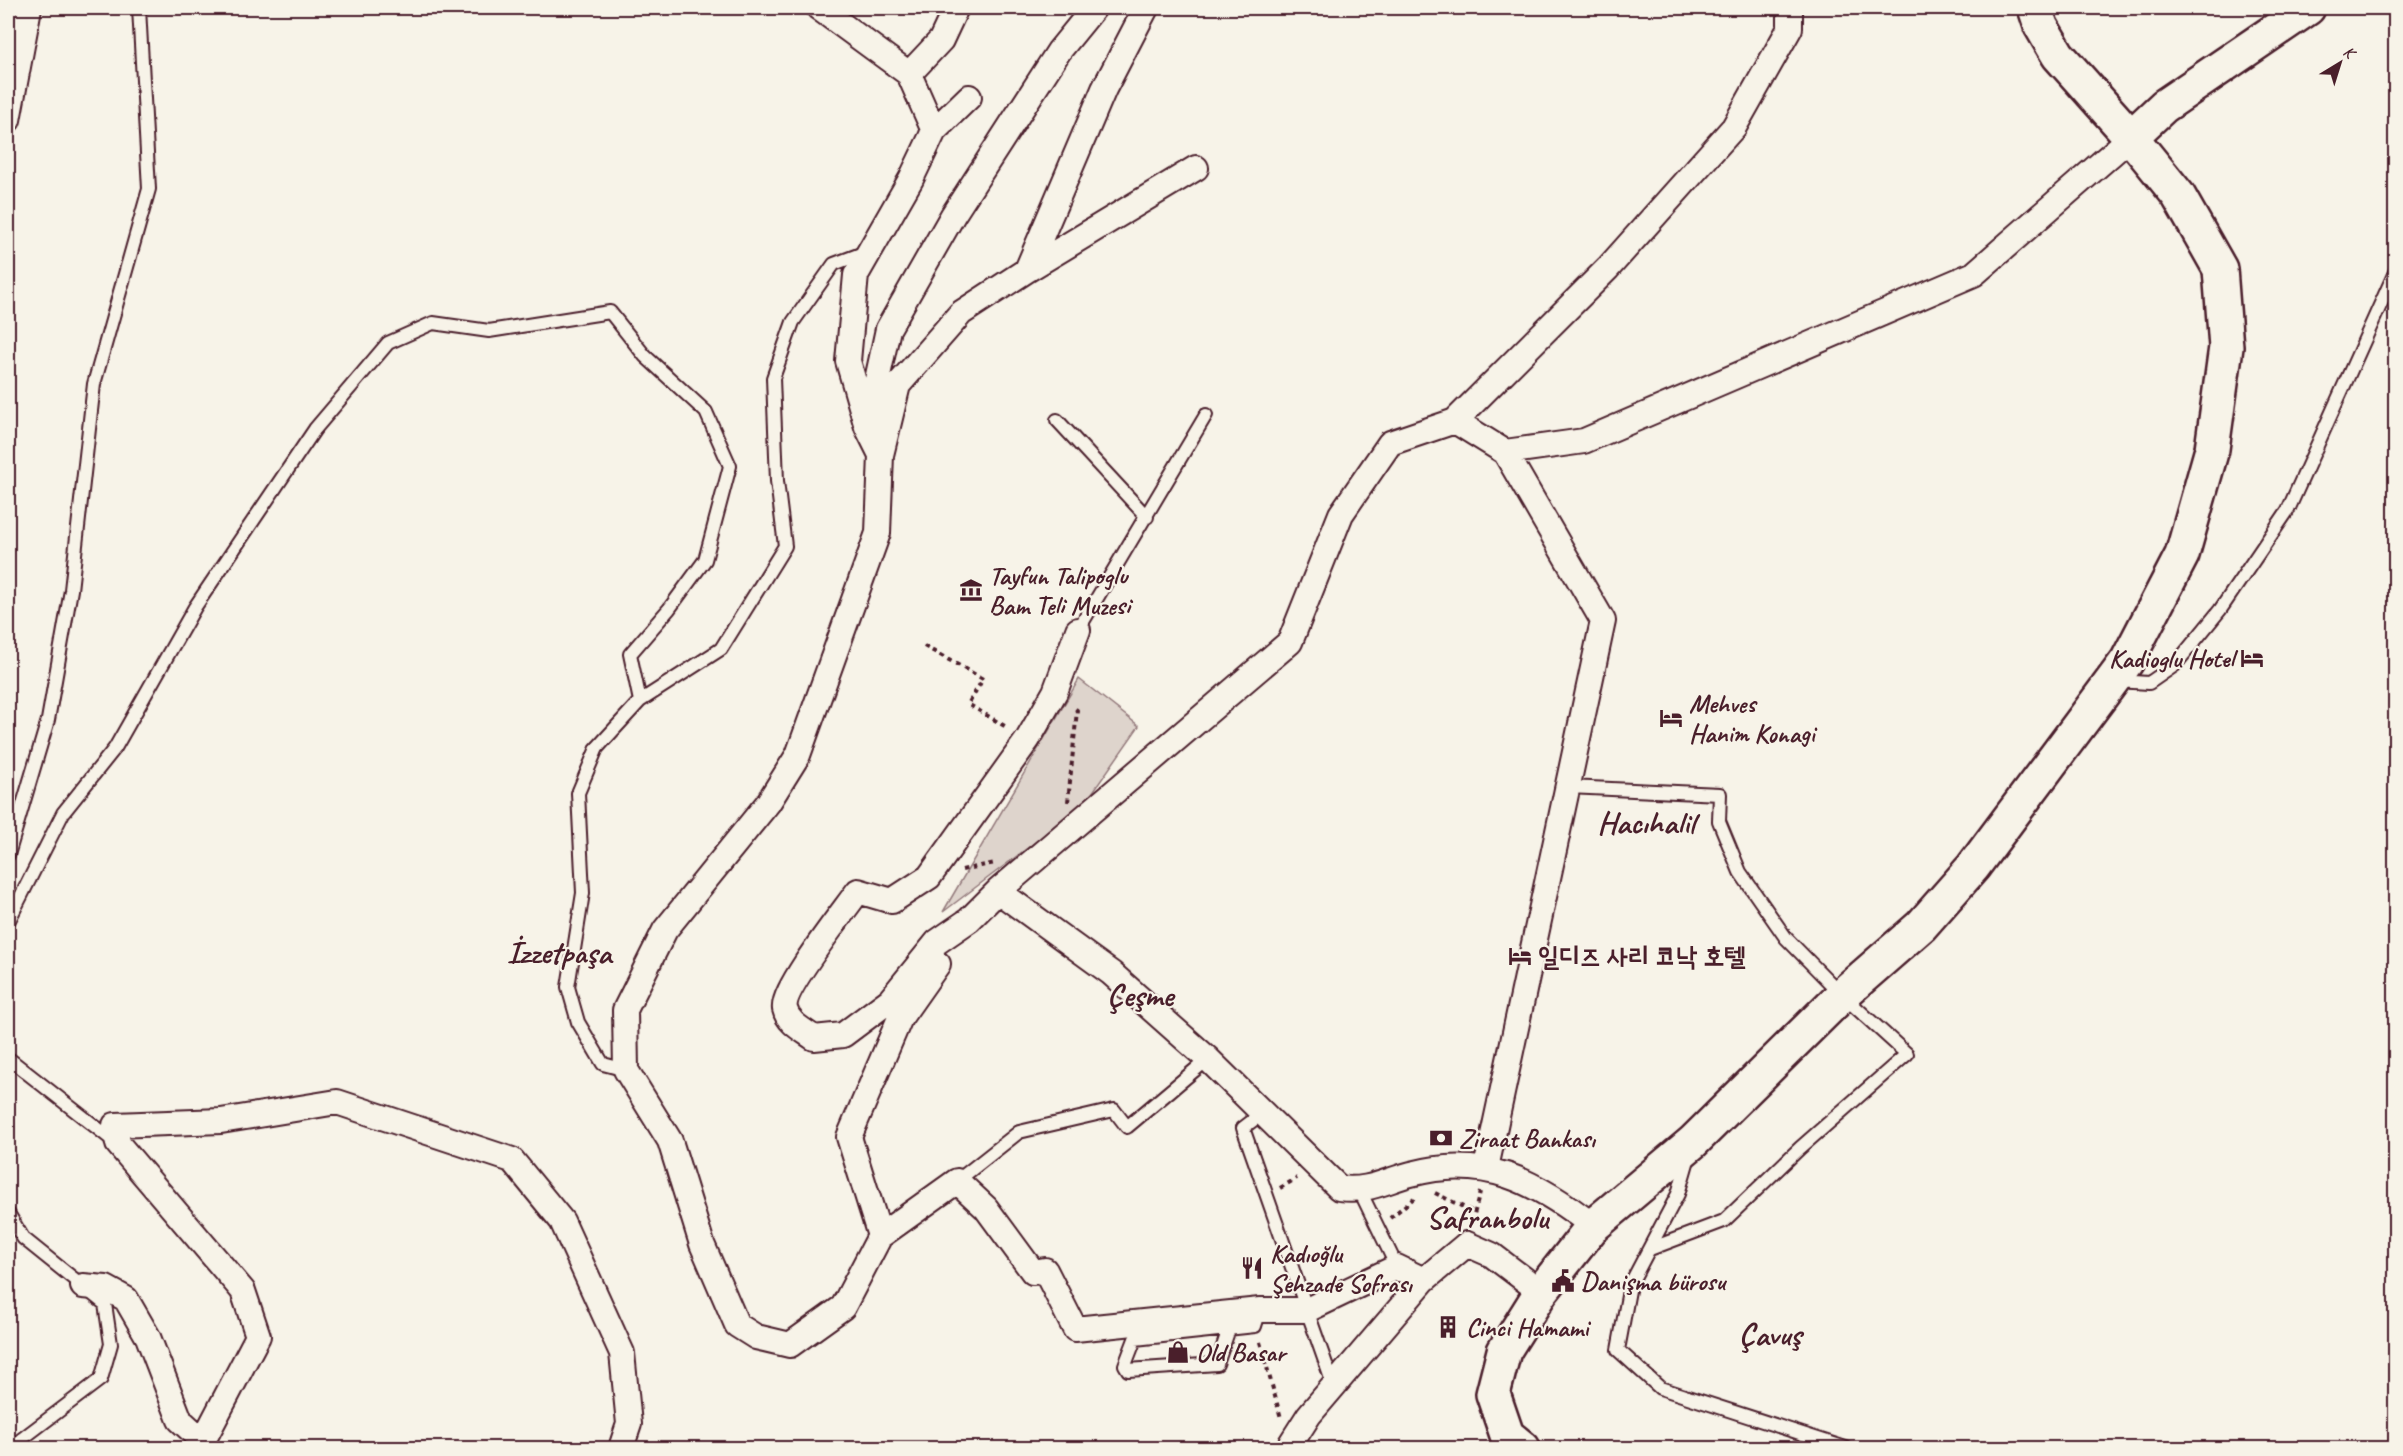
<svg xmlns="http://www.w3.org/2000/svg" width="2403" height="1456" font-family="Caveat,'Poor Story',sans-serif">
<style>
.green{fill:#ded4cc;stroke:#947a7c;stroke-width:1.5}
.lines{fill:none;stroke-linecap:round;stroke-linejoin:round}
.lane-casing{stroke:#4a1f2b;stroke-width:16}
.street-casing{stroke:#4a1f2b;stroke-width:28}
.secondary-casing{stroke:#4a1f2b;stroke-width:38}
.path{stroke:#4a1f2b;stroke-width:4;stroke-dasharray:4.5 4.5;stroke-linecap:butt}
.lane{stroke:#f7f3e8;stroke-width:12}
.street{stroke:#f7f3e8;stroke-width:24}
.secondary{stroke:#f7f3e8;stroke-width:33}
.labels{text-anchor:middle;stroke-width:4.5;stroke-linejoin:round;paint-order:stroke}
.poi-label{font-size:26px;font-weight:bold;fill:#4a1f2b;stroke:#f7f3e8;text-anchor:start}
.district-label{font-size:32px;font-weight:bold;fill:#4a1f2b;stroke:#f7f3e8}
</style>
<rect width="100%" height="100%" fill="#f7f3e8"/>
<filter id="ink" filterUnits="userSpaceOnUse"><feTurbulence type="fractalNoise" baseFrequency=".0167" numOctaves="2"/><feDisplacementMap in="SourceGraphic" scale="12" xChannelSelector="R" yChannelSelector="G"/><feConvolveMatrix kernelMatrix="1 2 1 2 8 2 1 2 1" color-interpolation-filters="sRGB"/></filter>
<g filter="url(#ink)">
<path class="green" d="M1079 679 1139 726 1083 806 943 912Z"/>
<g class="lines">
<g class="lane-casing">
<path id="lane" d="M8 28 26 25
M1057 420 1147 517
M1078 630 1206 415
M2117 681 2149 683 2175 665 2220 610 2288 510 2396 270
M1568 787 1720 794 1719 821 1740 872 1786 938 1842 995 1907 1054 1800 1148 1724 1221 1650 1249
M8 855 48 720 71 590 94 384 149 189 139 8
M8 922 63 813 115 748 195 607 315 429 388 343 433 323 489 331 610 312 645 356 706 412 730 466 705 560 669 609 630 654 640 701
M8 1058 115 1142
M626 1070 603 1064 578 1022 568 987 583 893 578 793 597 748 640 701 721 649 785 546 777 481 773 378 793 322 834 264 866 252
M1264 1112 1243 1128 1334 1387
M1689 1156 1678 1194 1630 1285 1618 1350 1660 1388 1846 1448
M957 1181 1019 1132 1114 1110 1127 1127 1208 1059
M1360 1191 1397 1267
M8 1213 23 1238 105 1304 111 1344 101 1379 10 1448
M1229 1329 1217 1364 1128 1370 1125 1365 1135 1339 1255 1326 1260 1310"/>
</g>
<g class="street-casing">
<path id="street" d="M819 8 909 74 934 131
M909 74 941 40 956 8
M969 97 934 131 911 179 856 275 848 361 867 427 881 455 878 533 798 755 768 803 665 930 625 1010 626 1070 670 1141 702 1244 737 1325 756 1337 790 1345 843 1307 880 1236 957 1181 986 1208 1033 1272 1045 1270 1075 1329 1260 1310H1307L1397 1267 1424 1280 1467 1244 1492 1255 1541 1292
M8 120 29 8
M1027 270 1104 89 1146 8
M1455 421 1608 268 1734 127 1790 28V8
M868 422 888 329 953 215 1059 51 1094 8
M881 455 898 385 961 313 1027 270 1196 168
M1078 630 1055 692 1028 739 929 877 892 901 858 891C844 911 781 990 785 1009 788 1023 803 1030 814 1038L843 1035 890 1000 937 942 969 920 998 891 1111 973 1208 1059 1339 1188C1368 1192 1384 1181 1411 1174 1484 1154 1536 1181 1593 1226
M998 891 1290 642 1341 514 1390 443 1455 421 1505 452 1584 441 1974 274 2131 137
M1486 1168 1603 621 1505 452
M880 1236 849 1137 900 1018 938 964
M83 1286 106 1288 126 1299 148 1337 180 1420 203 1441
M203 1448V1441L258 1336 243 1291 118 1144 115 1125 221 1121 337 1102 512 1160 562 1221 622 1353 629 1424 621 1448
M1288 1448 1309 1415 1424 1280"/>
</g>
<g class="secondary-casing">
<path id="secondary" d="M2131 137 2164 106 2308 8
M1523 1448 1507 1435 1493 1394 1504 1351 1541 1292 1593 1226 1693 1142 1842 995 1921 926 1973 867 2127 661 2182 555 2212 449 2226 347 2220 269 2178 195 2131 137 2058 55 2041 26 2035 8"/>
</g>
<path class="path" d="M924 646 983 679 968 704 1008 728
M1068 802 1077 710 1073 707
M962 870 995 863
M1280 1188 1297 1178
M1435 1193 1475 1213
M1390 1218 1414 1198
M1472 1222 1480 1192
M1260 1342 1281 1418"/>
<use href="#lane" class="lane"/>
<use href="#street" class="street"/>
<use href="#secondary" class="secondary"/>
</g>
</g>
<defs>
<g id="museum-bare" transform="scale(1.8)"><path d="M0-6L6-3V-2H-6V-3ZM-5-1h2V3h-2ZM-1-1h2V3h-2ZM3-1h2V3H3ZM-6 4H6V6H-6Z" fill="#4a1f2b" stroke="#f7f3e8" stroke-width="2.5" paint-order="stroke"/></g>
<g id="hotel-bare" transform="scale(1.8)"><path d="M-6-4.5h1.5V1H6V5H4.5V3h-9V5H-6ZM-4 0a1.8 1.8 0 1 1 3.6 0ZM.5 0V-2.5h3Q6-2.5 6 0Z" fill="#4a1f2b" stroke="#f7f3e8" stroke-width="2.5" paint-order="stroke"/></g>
<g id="bank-bare" transform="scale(1.8)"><path d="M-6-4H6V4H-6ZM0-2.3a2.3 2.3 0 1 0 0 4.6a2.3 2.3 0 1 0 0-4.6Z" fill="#4a1f2b" stroke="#f7f3e8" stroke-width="2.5" paint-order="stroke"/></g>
<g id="restaurant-bare" transform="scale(1.8)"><path d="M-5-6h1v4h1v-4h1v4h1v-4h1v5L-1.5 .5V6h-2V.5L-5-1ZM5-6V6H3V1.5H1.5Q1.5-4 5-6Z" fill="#4a1f2b" stroke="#f7f3e8" stroke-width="2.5" paint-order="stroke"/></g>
<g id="civic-bare" transform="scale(1.8)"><path d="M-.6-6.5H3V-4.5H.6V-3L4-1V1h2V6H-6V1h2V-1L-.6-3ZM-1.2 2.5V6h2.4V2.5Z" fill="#4a1f2b" stroke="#f7f3e8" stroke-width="2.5" paint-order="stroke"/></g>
<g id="building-bare" transform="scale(1.8)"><path d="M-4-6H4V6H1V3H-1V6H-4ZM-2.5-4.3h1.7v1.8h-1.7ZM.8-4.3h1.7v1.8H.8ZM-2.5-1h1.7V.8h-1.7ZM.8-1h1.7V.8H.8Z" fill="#4a1f2b" stroke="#f7f3e8" stroke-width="2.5" paint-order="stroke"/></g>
<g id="shop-bare" transform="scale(1.8)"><path d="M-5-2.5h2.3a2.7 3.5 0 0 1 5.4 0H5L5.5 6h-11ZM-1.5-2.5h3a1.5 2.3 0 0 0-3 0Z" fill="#4a1f2b" stroke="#f7f3e8" stroke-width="2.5" paint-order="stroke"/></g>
</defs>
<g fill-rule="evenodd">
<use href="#museum-bare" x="971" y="590"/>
<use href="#hotel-bare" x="2252" y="658"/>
<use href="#hotel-bare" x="1671" y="718"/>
<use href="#hotel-bare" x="1520" y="956"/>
<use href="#bank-bare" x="1441" y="1138"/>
<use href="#restaurant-bare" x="1252" y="1268"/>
<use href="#civic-bare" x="1563" y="1281"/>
<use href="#building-bare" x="1448" y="1327"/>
<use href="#shop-bare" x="1178" y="1352"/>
</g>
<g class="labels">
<g class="poi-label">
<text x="989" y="584">Tayfun Talipoglu<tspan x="989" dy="30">Bam Teli Muzesi</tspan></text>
<text x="2234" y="667" text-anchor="end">Kadioglu Hotel</text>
<text x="1689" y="712">Mehves<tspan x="1689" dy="30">Hanim Konagi</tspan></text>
<text x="1538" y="965">일디즈 사리 코낙 호텔</text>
<text x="1459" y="1147">Ziraat Bankası</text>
<text x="1270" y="1262">Kadıoğlu<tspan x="1270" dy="30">Şehzade Sofrası</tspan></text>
<text x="1581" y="1290">Danişma bürosu</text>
<text x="1466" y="1336">Cinci Hamami</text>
<text x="1196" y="1361">Old Basar</text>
</g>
<g class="district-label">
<text x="1646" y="833">Hacıhalil</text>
<text x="559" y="963">İzzetpaşa</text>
<text x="1140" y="1006">Çeşme</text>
<text x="1487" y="1228">Safranbolu</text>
<text x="1770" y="1345">Çavuş</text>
</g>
</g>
<rect width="2403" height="1456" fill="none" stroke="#f7f3e8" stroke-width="30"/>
<rect x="15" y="15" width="2373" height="1426" fill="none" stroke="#4a1f2b" stroke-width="2" filter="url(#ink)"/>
<g transform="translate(2340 63) rotate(38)" stroke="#f7f3e8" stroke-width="4.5" paint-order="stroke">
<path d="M0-4.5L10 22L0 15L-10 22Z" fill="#4a1f2b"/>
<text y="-9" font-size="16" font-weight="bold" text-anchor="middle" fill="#4a1f2b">K</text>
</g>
</svg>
